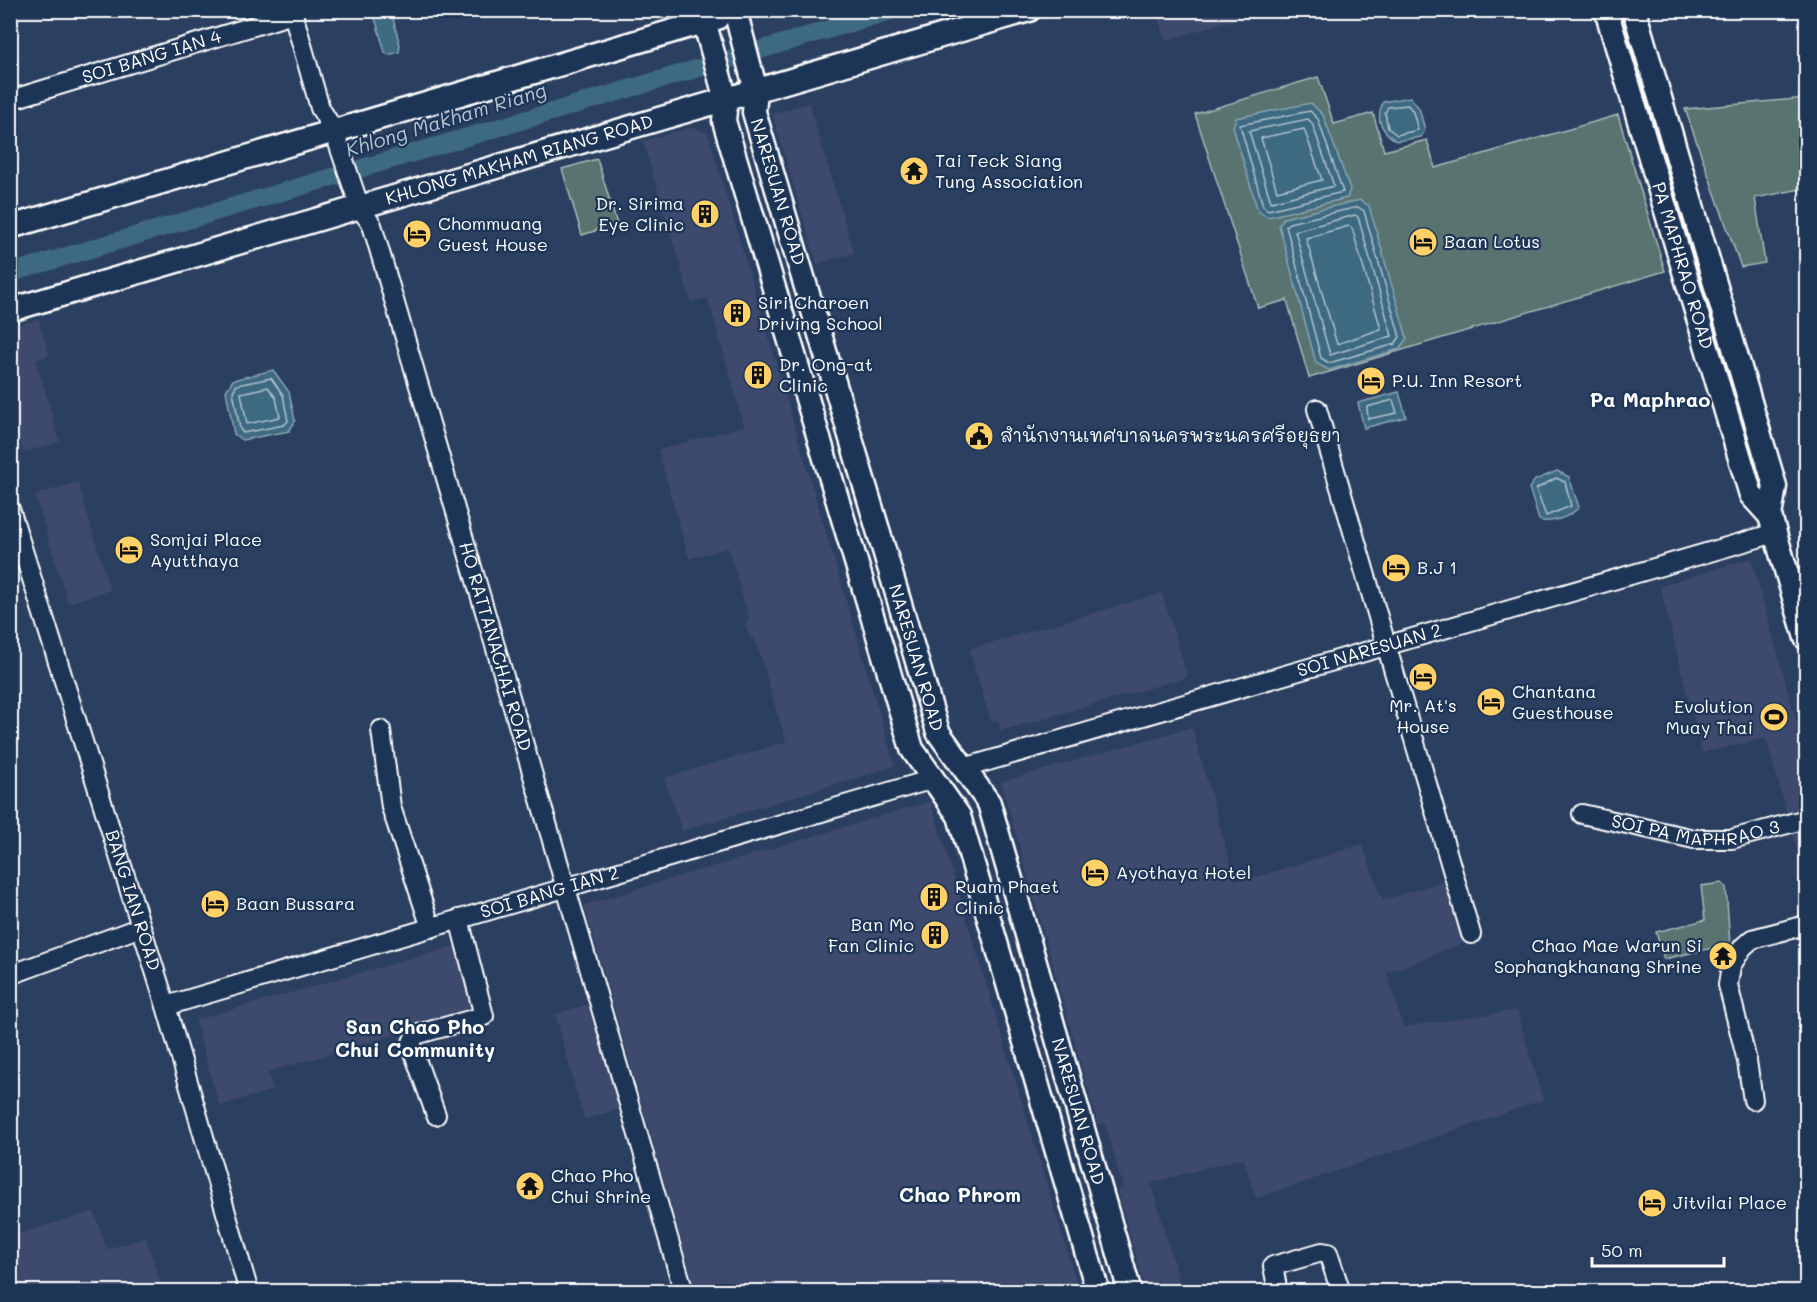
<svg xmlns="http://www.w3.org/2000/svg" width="1817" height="1302" font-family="Mali,'Playpen Sans Thai',sans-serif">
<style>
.built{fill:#3c4a6d}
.green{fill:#587370;stroke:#acb9b8;stroke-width:1.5}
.water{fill:#3c6981;stroke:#8aa5b3;stroke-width:1.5}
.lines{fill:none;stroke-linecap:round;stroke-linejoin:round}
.shore{stroke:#b1c3cd;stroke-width:1.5}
.canal{stroke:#3c6981;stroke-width:18}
.minor-casing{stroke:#fff;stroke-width:22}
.tertiary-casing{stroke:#fff;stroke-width:27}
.minor{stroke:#1d3557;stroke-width:18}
.tertiary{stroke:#1d3557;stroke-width:22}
.labels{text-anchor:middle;stroke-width:4.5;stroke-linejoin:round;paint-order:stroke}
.street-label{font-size:18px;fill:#fff;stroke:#1d3557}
.poi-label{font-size:18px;fill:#fff;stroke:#1d3557;text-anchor:start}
.water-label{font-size:20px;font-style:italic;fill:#b1c3cd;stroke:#1d3557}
.neighbourhood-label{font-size:20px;font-weight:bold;fill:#fff;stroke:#1d3557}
</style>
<rect width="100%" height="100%" fill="#2b3f61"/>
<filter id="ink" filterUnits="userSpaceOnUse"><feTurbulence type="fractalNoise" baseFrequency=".0167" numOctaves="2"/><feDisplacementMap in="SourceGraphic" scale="12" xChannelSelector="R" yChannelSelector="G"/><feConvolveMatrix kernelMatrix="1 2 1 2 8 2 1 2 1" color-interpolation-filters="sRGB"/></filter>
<g filter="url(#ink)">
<path class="built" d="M1156 11V10L1261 11 1165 41Z
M809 103 854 253 817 264 772 114Z
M693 127 708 133 895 766 682 831 664 778 786 742 755 639 749 636 747 629 745 624 749 619 728 548 689 559 658 450 744 426 708 298 691 302 643 141Z
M39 319 49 355 36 360 60 442 23 453 11 410V327Z
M78 482 110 590 68 603 35 495Z
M1751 558 1806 755V883L1766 738 1702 753 1660 586Z
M1162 593 1188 677 1001 731 998 720 991 722 969 649Z
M1192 727 1235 880 1253 878 1362 844 1383 900 1443 881 1463 943 1387 973 1403 1027 1517 1010 1543 1100 1256 1199 1243 1158 1151 1183 1182 1291 1195 1288V1291H1146L1117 1190 1123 1188 1105 1123 1098 1125 1001 782Z
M931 801 1079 1291H696L584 905Z
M458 945 478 1011 268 1072 273 1090 219 1106 195 1020Z
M589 1004 620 1109 584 1119 555 1014Z
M94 1211 107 1249 146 1238 163 1291H11V1236Z"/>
<path class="green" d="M1318 77 1334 124 1373 113 1384 151 1427 140 1435 168 1618 115 1665 271 1309 378 1287 300 1258 308 1195 114Z
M1806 98V188L1755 198 1765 263 1741 267 1685 109Z
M597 159 617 224 582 235 562 169Z
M1722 883 1726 887 1730 944 1664 959 1656 932 1705 920 1701 886Z"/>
<path class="water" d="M373 11H391L400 45 399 52 388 55 385 52Z
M1410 97 1419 108 1425 130 1421 137 1396 141C1381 130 1375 120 1383 102Z
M1311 103 1323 115 1350 189 1347 198 1268 217 1258 211 1233 127 1236 118Z
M1360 200 1369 206 1407 338 1399 349 1329 370 1316 363 1279 225 1284 218Z
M273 370 289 392 295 421 289 431 242 440 234 434 226 391 233 380Z
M1399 392 1406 417 1364 428 1358 403Z
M1557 471 1569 477 1579 507C1570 517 1552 524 1539 520L1529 488 1535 480Z"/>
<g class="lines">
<path class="shore" d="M1408 105 1413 112 1418 130 1397 135 1388 128 1385 113 1388 107Z
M1310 111 1318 119 1343 192 1268 210 1263 206 1240 125Z
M1308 119 1312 123 1334 186 1271 202 1249 131Z
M1304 129 1322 180 1277 191 1261 138Z
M1358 207 1364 211 1400 337 1395 344 1329 363 1321 358 1286 226 1289 223Z
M1355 215 1358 217 1392 336 1330 355 1295 231Z
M1349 226 1352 228 1381 329 1337 344 1306 238Z
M271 378 283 395 288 421 284 425 243 433 240 429 233 391 237 385Z
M268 387 276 398 280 417 247 424 241 393Z
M1393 400 1397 413 1368 419 1367 407Z
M1556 478 1565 482 1571 506 1546 516 1536 489Z"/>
<path class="canal" d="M10 273 894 10"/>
<g class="minor-casing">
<g id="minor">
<path id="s1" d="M292 10 320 108 334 131 360 208 372 225 684 1292"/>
<path id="s2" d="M10 100 293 14"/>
<path d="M1317 409 1471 934"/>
<path id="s3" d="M10 509 166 1006 249 1292"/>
<path d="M381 730 391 807 431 928"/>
<path id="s4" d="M964 768 1775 533"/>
<path id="s5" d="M1582 814 1694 839H1732L1806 819"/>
<path d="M10 975 141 927"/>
<path id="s6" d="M166 1006 933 779"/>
<path d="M1753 1100 1747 1061 1728 985 1731 966 1743 947 1752 939 1806 925"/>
<path d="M436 1115 411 1045 415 1035 484 1016 459 919"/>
<path d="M1278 1292 1273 1266 1322 1252 1328 1253 1341 1292"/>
</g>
</g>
<g class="tertiary-casing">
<g id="tertiary">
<path d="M701 10 726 100 724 121 912 749 959 816 1098 1292"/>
<path id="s7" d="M735 10 756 91 754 112 938 732 989 803 1130 1292"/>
<path id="s8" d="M1606 10 1751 495 1770 516"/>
<path d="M1634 10 1775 486 1770 516 1806 638"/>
<path d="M10 227 717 18"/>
<path id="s9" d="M10 310 1029 10"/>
</g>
</g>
<use href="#minor" class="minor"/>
<use href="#tertiary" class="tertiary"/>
</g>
</g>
<defs>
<g id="temple-disc" transform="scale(1.5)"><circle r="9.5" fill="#ffd166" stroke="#1d3557"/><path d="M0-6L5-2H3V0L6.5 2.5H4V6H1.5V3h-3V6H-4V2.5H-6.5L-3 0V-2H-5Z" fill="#111"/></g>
<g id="building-disc" transform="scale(1.5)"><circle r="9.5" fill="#ffd166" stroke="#1d3557"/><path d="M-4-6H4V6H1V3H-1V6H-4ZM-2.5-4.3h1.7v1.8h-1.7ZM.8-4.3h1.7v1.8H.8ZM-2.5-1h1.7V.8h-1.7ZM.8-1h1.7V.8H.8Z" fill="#111"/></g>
<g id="hotel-disc" transform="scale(1.5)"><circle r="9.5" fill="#ffd166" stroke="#1d3557"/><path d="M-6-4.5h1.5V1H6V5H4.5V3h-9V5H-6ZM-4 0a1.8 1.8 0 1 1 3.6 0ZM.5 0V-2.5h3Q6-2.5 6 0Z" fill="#111"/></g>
<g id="civic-disc" transform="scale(1.5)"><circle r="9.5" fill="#ffd166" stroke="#1d3557"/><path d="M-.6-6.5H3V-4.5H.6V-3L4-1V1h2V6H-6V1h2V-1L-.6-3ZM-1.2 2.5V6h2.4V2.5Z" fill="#111"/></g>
<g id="stadium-disc" transform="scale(1.5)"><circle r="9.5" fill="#ffd166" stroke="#1d3557"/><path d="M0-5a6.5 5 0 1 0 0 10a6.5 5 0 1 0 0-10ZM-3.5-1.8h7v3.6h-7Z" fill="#111"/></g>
</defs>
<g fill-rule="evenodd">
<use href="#temple-disc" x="914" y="171"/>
<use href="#building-disc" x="705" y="214"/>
<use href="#hotel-disc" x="417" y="234"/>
<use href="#hotel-disc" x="1423" y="242"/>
<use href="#building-disc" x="737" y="313"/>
<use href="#building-disc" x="758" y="375"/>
<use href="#hotel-disc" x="1371" y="381"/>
<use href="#civic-disc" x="979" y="436"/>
<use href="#hotel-disc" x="129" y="550"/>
<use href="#hotel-disc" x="1396" y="568"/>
<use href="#hotel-disc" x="1423" y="677"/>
<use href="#hotel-disc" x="1491" y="702"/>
<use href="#stadium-disc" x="1774" y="717"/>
<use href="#hotel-disc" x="1095" y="873"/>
<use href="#building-disc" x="934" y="897"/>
<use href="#hotel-disc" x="215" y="904"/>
<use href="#building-disc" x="935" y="935"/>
<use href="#temple-disc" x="1723" y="956"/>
<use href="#temple-disc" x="530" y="1186"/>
<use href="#hotel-disc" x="1652" y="1203"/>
</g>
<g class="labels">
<g class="street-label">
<text dy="6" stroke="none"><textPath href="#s2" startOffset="148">SOI BANG IAN 4</textPath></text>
<text dy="6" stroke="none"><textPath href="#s9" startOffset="531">KHLONG MAKHAM RIANG ROAD</textPath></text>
<text dy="6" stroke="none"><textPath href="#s7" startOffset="188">NARESUAN ROAD</textPath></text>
<text dy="6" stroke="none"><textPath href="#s8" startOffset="267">PA MAPHRAO ROAD</textPath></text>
<text dy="6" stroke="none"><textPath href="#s1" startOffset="670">HO RATTANACHAI ROAD</textPath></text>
<text dy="6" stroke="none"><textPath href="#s4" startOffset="422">SOI NARESUAN 2</textPath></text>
<text dy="6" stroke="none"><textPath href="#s7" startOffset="674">NARESUAN ROAD</textPath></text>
<text dy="6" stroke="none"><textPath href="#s5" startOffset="116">SOI PA MAPHRAO 3</textPath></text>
<text dy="6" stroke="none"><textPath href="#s6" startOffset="400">SOI BANG IAN 2</textPath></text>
<text dy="6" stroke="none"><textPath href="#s3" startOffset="410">BANG IAN ROAD</textPath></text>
<text dy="6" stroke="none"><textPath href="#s7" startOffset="1160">NARESUAN ROAD</textPath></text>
</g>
<g class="poi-label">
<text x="935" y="167">Tai Teck Siang<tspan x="935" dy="21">Tung Association</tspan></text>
<text x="684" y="210" text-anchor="end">Dr. Sirima<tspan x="684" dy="21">Eye Clinic</tspan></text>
<text x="438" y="230">Chommuang<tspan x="438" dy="21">Guest House</tspan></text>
<text x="1444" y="248">Baan Lotus</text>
<text x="758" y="309">Siri Charoen<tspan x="758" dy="21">Driving School</tspan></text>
<text x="779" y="371">Dr. Ong-at<tspan x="779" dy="21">Clinic</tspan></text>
<text x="1392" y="387">P.U. Inn Resort</text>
<text x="1000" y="442">สำนักงานเทศบาลนครพระนครศรีอยุธยา</text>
<text x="150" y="546">Somjai Place<tspan x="150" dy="21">Ayutthaya</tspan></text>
<text x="1417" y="574">B.J 1</text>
<text x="1512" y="698">Chantana<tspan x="1512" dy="21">Guesthouse</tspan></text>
<text x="1423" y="712" text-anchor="middle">Mr. At's<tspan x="1423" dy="21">House</tspan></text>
<text x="1753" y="713" text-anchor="end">Evolution<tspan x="1753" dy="21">Muay Thai</tspan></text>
<text x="1116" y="879">Ayothaya Hotel</text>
<text x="955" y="893">Ruam Phaet<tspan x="955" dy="21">Clinic</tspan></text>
<text x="236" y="910">Baan Bussara</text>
<text x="914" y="931" text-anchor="end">Ban Mo<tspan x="914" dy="21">Fan Clinic</tspan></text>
<text x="1702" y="952" text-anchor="end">Chao Mae Warun Si<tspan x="1702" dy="21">Sophangkhanang Shrine</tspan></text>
<text x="551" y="1182">Chao Pho<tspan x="551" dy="21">Chui Shrine</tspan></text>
<text x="1673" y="1209">Jitvilai Place</text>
</g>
<g class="water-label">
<text transform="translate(446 120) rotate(-17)" y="7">Khlong Makham Riang</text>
</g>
<g class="neighbourhood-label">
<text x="1650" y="407">Pa Maphrao</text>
<text x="415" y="1034">San Chao Pho<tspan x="415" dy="23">Chui Community</tspan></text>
<text x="960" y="1202">Chao Phrom</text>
</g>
</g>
<rect width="1817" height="1302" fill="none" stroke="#1d3557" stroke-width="36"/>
<rect x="18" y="18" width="1781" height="1266" fill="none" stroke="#fff" stroke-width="2" filter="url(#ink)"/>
<path d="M1592 1257v9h132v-9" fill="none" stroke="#ffffff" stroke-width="3"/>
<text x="1601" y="1257" font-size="18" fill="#ffffff" stroke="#1d3557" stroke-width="4.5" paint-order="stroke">50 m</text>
</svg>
